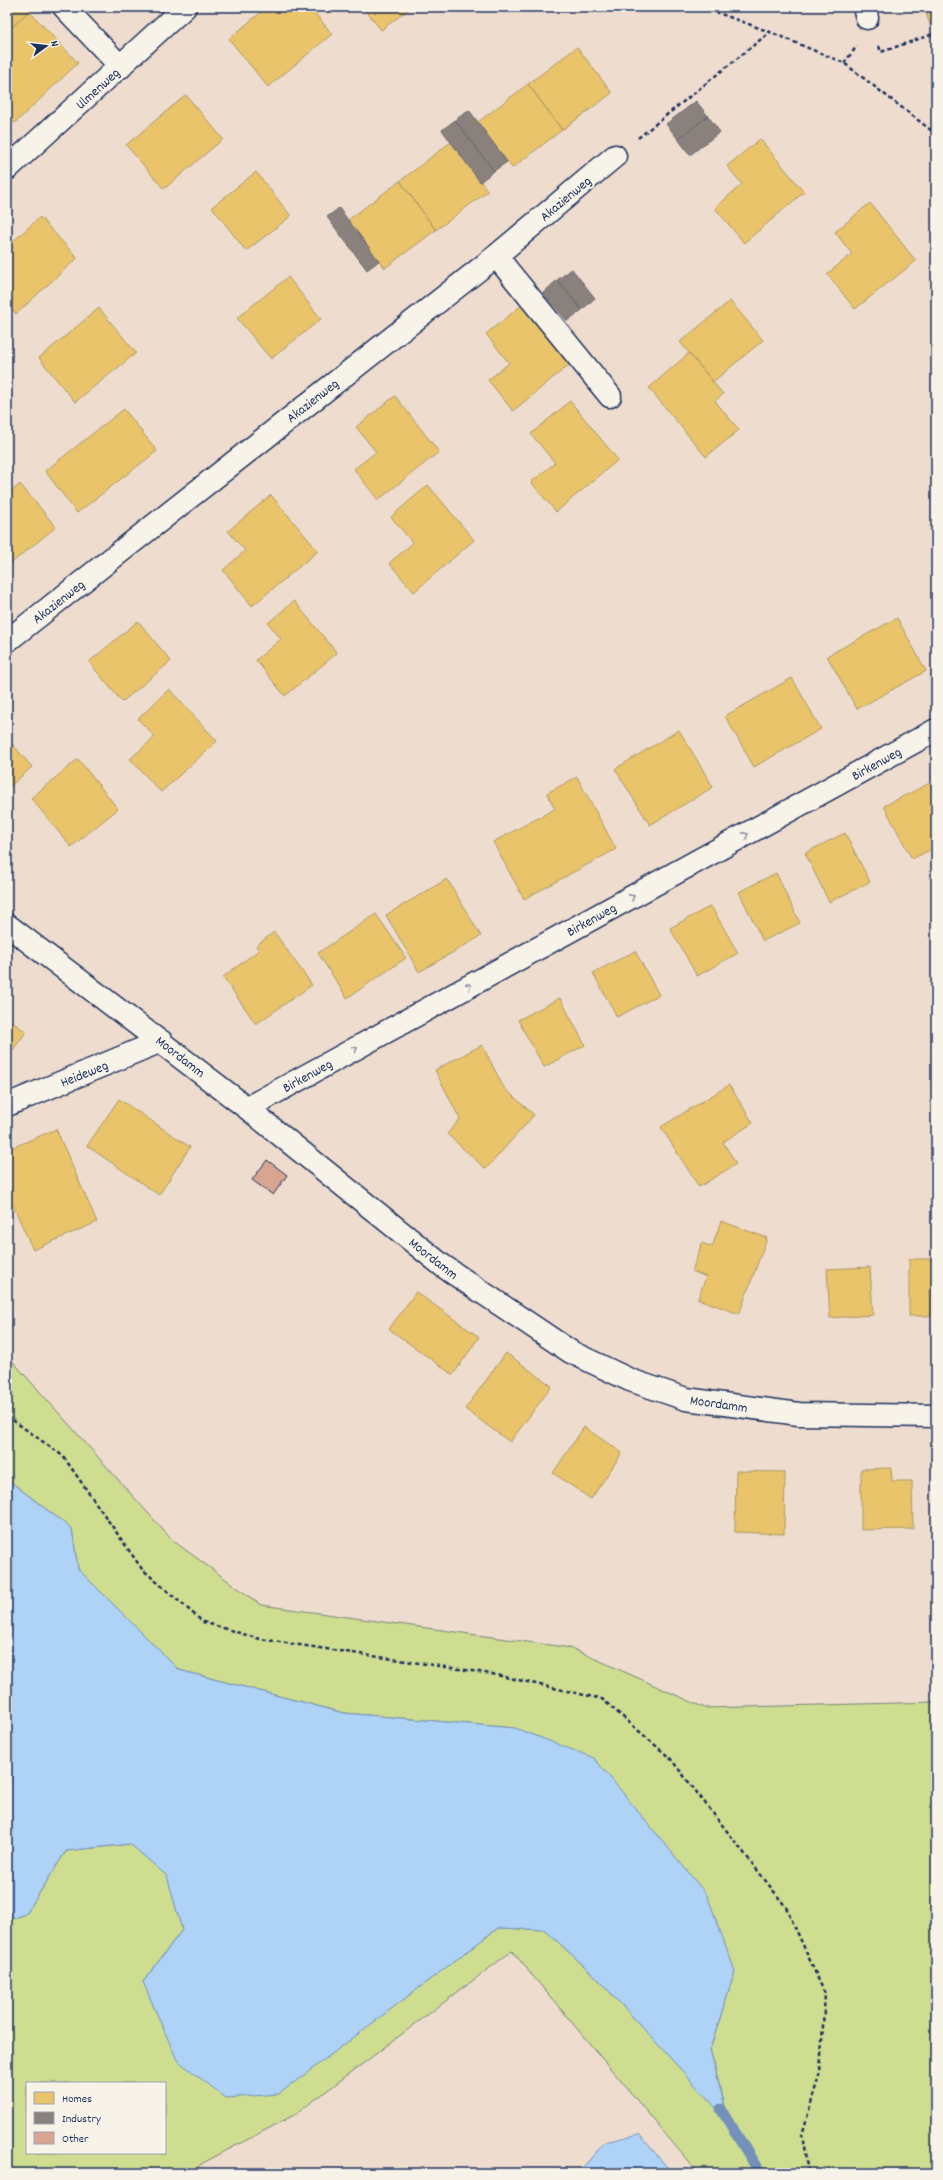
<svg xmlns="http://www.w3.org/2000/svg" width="943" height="2180" font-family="Dekko,sans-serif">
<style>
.built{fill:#e8ccbb}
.green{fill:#cfdd90;stroke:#758677;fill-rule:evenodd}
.water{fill:#aed3f7;stroke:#7391ba}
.homes{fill:#e9c46a;stroke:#ab9766}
.industry{fill:#8a817c;stroke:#696873}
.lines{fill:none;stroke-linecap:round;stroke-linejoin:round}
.stream{stroke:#7391ba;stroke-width:11}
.building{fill:#daa590;stroke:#1b2f5e}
.minor-casing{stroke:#1b2f5e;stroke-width:25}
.path{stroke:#1b2f5e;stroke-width:2.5;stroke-dasharray:4 3;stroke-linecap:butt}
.minor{stroke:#f7f3e8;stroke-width:22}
.oneway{stroke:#8991a3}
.labels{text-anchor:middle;stroke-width:4;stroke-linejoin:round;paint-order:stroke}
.street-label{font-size:14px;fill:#1b2f5e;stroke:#f7f3e8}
</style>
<rect width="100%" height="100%" fill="#eedcce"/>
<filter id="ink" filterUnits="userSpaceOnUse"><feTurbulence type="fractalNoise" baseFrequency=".025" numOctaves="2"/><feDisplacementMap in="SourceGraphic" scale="8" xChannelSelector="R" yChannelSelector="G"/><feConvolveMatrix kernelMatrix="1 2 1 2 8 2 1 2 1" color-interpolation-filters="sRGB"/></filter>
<g filter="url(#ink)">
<path class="built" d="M201 2164 209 2173H192Z"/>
<path class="green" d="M7 1355 172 1540 261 1605 571 1648 705 1708 936 1702V2173H698L512 1951 296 2114 201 2164 192 2173H7V1921L26 1914 66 1851 130 1844 168 1876 182 1930 143 1982 279 2093 498 1928 545 1930 597 1978 729 2121 710 2049 735 1971 515 1728 344 1713 179 1670 78 1569 72 1529 7 1479ZM27 2083H165V2153H27Z"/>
<path class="water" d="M7 1479 72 1529 78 1569 179 1670 344 1713 515 1728 594 1758 707 1895 735 1971 710 2049 729 2122 597 1978 545 1930 498 1928 279 2094 226 2098 177 2060 143 1982 182 1930 167 1876 130 1844 66 1851 26 1914 7 1921Z
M639 2134 672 2173H578L605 2142Z"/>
<path class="homes" d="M7 7H25L29 11 7 32Z
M267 7H310L332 34 268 87 229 39Z
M363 7H412L381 30Z
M924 7H936V23L930 25Z
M29 11 78 63 15 123 7 116V79L13 73 7 67V32Z
M577 47 612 93 562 130 528 84Z
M528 84 562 130 512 168 478 122Z
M186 95 223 139 164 189 126 145Z
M760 139 804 192 744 243 715 208 742 184 727 166Z
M451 142 488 191 436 230 400 181Z
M256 172 291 216 246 251 212 207Z
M400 181 436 230 385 268 348 220Z
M870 203 916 261 855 309 827 274 852 254 835 232Z
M40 217 77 258 16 314 7 304V247Z
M288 277 321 319 271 359 237 318Z
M730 301 763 340 713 382 680 342Z
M523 304 571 363 513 411 488 380 509 363 486 334Z
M99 308 136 353 75 402 39 358Z
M689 353 723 394 715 401 739 430 706 457 649 388Z
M395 396 439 452 378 500 354 469 376 452 356 427Z
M570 401 618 460 556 512 531 482 555 463 531 434Z
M124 409 157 451 77 513 45 471Z
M20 484 56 527 10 564 7 560V495Z
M428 485 474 540 414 592 389 563 413 543 391 517Z
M271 495 318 551 252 606 223 570 245 551 228 531Z
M294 601 337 653 285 696 256 660 281 639 268 623Z
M897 618 926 671 857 709 827 656Z
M138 621 171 661 122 702 89 662Z
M792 678 821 729 754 767 725 716Z
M169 689 217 741 161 792 130 759 155 737 138 719Z
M679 730 713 787 650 825 615 769Z
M7 738 32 767 7 789Z
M78 759 118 809 71 847 31 798Z
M577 777 616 849 524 899 493 842 555 809 547 793Z
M930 783 936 795V847L912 859 884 806Z
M845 833 870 882 829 902 805 853Z
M776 873 800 923 763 941 739 892Z
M447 879 481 936 419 972 386 915Z
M711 906 738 953 697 976 670 928Z
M376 914 406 958 347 998 318 953Z
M274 932 312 985 256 1024 223 977 259 950 256 946Z
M635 951 659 995 617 1017 593 973Z
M560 998 585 1045 544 1067 518 1020Z
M7 1018 26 1032 7 1058Z
M482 1045 504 1088 534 1115 486 1169 447 1134 460 1119 435 1070Z
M729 1085 753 1123 723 1142 736 1164 699 1187 661 1127Z
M119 1099 190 1147 159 1195 87 1146Z
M56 1129 97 1222 33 1250 7 1192V1150Z
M721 1221 767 1238 739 1314 698 1299 706 1277 692 1271 702 1243 712 1247Z
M909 1259H936V1316H909Z
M870 1267 873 1315 830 1318 827 1269Z
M416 1292 479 1337 453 1375 389 1329Z
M506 1353 552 1386 510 1442 465 1409Z
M584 1427 622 1453 591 1499 553 1473Z
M891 1468 892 1481H912L913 1529 861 1530V1469Z
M736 1471 785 1472 784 1534 735 1532Z"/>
<path class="industry" d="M696 101 708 116 678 139 666 124Z
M469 110 507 162 494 171 455 120Z
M708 116 720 132 690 155 678 139Z
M455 120 494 171 480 182 442 130Z
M339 208 379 261 367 270 327 217Z
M572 269 595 298 582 310 557 280Z
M557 280 582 310 567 321 543 293Z"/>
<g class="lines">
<path class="stream" d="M721 2109 760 2173"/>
</g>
<path class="building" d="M267 1160 287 1175 273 1195 252 1180Z"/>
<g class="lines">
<g class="minor-casing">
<path id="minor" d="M64 7 121 67
M864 7 867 18
M7 169 185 7
M496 256 610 396
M7 641 496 256 615 156
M7 925 247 1108 443 1266 571 1352 630 1380 686 1399 799 1414 936 1416
M7 1105 161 1041
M247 1108 936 730"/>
</g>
<path class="path" d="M702 7 770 32 844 63 936 134
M879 46 881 52 936 33
M844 63 857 46
M638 138 770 32
M7 1416 63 1456 142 1569 203 1622 260 1639 492 1674 602 1699 670 1758 786 1907 825 1994 820 2072 802 2135 808 2173"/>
<use href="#minor" class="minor"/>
</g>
<defs><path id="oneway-chevron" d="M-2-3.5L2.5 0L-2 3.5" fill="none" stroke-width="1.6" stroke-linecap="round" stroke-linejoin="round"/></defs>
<g class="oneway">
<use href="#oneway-chevron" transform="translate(746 835) rotate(-29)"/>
<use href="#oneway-chevron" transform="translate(632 897) rotate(-29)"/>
<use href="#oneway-chevron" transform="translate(469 986) rotate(-29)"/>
<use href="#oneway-chevron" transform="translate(355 1049) rotate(-29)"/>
</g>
</g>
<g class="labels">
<g class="street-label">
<text transform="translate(97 88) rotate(-42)" y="5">Ulmenweg</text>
<text transform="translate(565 198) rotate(-40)" y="5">Akazienweg</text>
<text transform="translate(312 400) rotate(-38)" y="5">Akazienweg</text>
<text transform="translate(58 601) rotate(-38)" y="5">Akazienweg</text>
<text transform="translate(876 763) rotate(-29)" y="5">Birkenweg</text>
<text transform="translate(591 919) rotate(-29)" y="5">Birkenweg</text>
<text transform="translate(181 1056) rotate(38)" y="5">Moordamm</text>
<text transform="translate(84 1073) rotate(-22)" y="5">Heideweg</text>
<text transform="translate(307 1075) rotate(-29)" y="5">Birkenweg</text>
<text transform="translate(434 1258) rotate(38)" y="5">Moordamm</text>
<text transform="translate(719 1403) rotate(8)" y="5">Moordamm</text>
</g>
</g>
<rect width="943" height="2180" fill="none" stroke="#f7f3e8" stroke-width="24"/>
<rect x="12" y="12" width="919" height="2156" fill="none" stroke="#1b2f5e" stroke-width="1.5" filter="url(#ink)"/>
<rect x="26" y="2082" width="140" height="72" fill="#f7f3e8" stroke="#9fa5b1"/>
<rect x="34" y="2092" width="20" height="12" fill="#e9c46a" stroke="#9fa5b1"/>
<text x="62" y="2102" font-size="12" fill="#1b2f5e">Homes</text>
<rect x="34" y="2112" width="20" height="12" fill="#8a817c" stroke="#9fa5b1"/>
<text x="62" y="2122" font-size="12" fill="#1b2f5e">Industry</text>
<rect x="34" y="2132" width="20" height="12" fill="#daa590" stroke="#9fa5b1"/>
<text x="62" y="2142" font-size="12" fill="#1b2f5e">Other</text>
<g transform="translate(46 46) rotate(75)" stroke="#f7f3e8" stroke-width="3" paint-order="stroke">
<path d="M0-3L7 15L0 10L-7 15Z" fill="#1b2f5e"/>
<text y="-6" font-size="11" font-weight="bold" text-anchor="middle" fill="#1b2f5e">N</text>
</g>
</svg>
